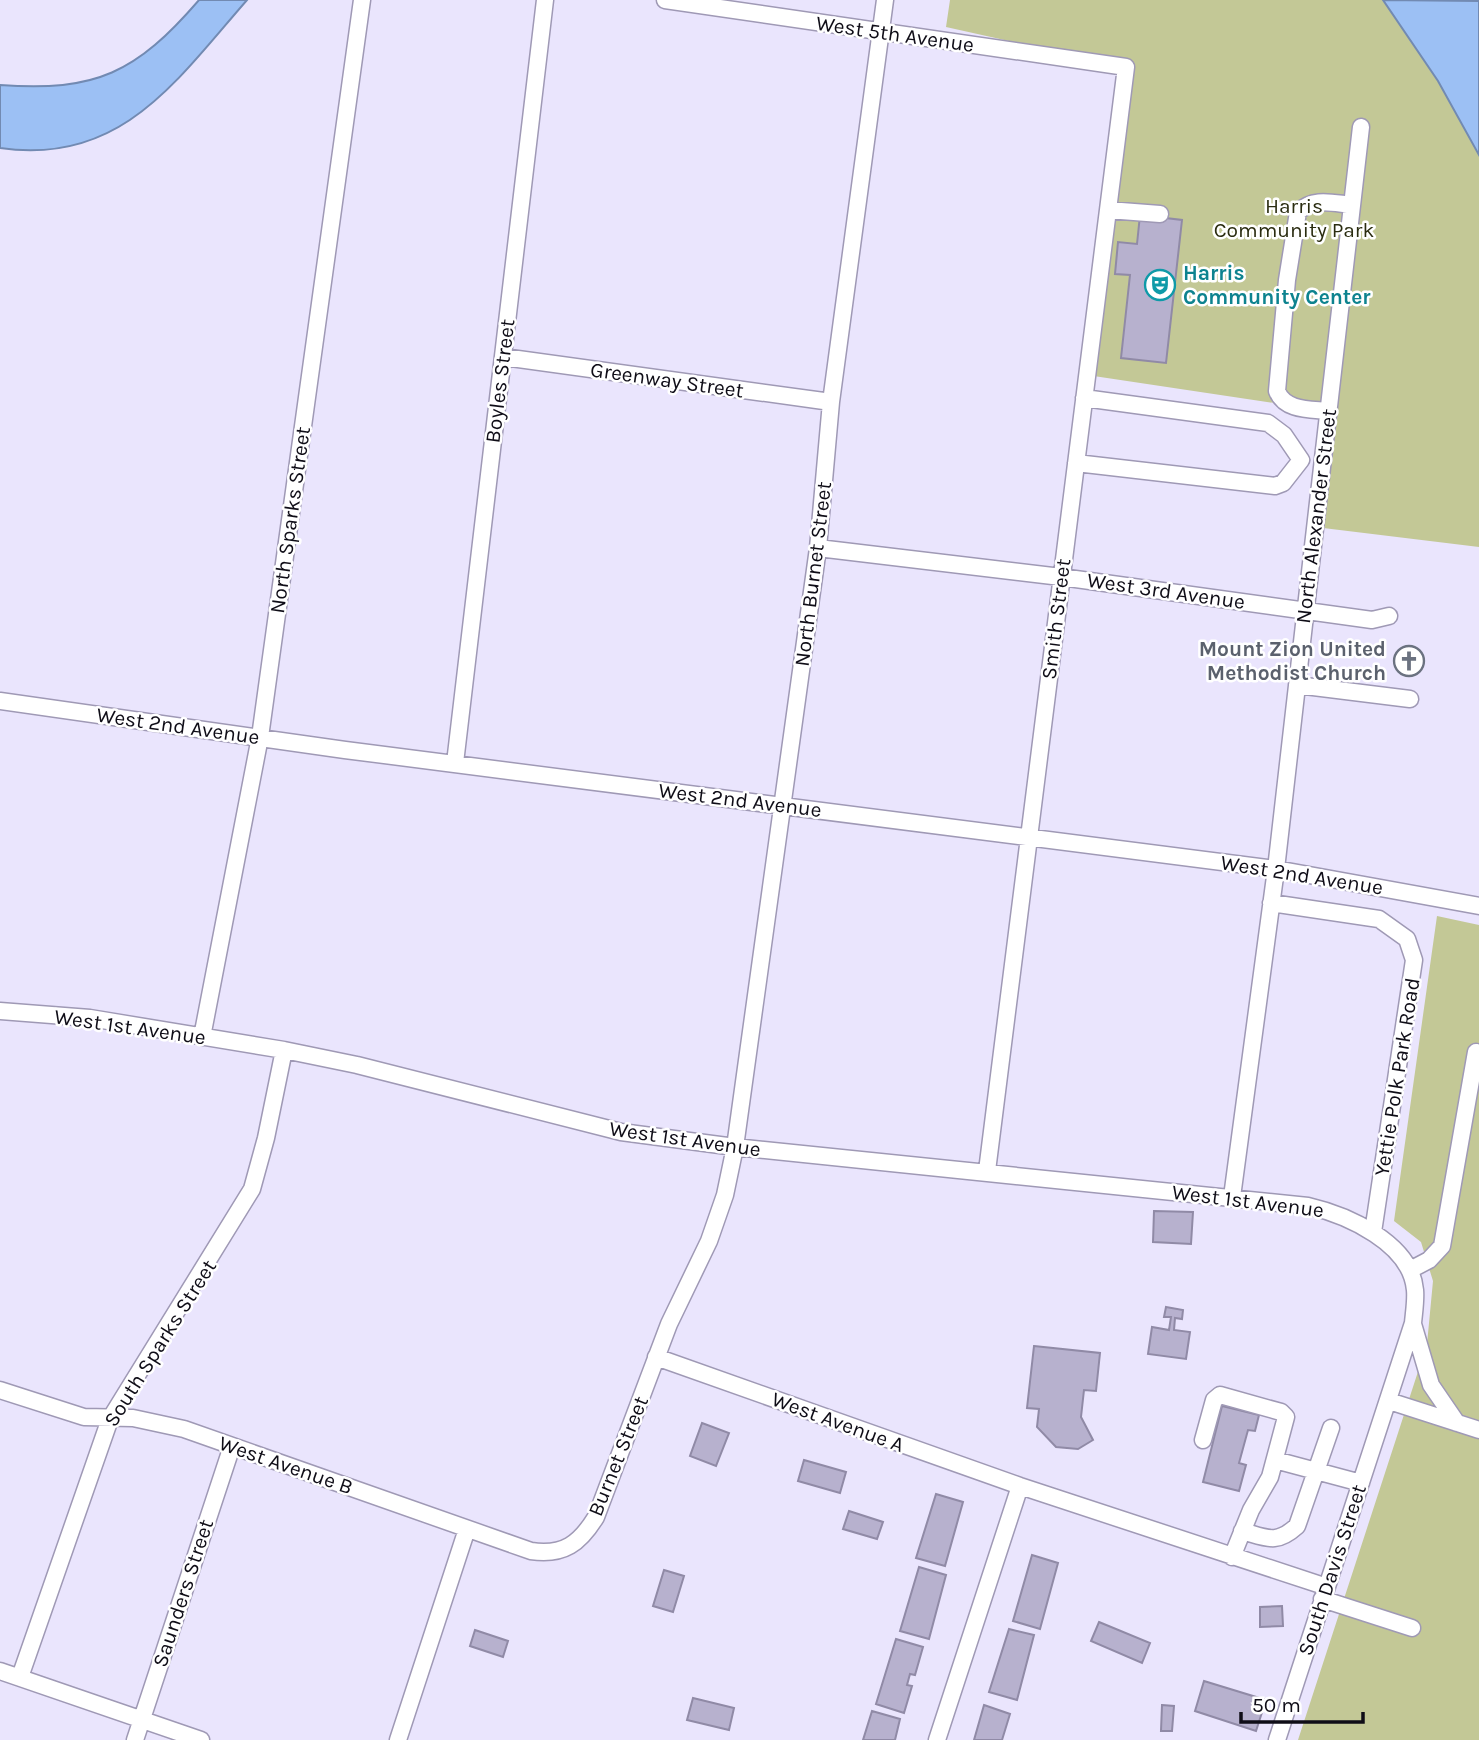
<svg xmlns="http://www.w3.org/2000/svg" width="1479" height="1740" font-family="Karla,sans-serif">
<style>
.green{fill:#c3c896}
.water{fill:#9cc0f4;stroke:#728ab2;stroke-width:2}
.building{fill:#b7b1ce;stroke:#908aa6;stroke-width:2}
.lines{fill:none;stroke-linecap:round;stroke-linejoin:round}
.minor-casing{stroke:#9f99b5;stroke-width:19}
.minor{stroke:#fff;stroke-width:16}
.labels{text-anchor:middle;stroke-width:5;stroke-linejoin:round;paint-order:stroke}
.street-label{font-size:21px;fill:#0f0d17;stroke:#fff}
.park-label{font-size:21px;fill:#2a2c10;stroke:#fff}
.culture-label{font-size:21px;font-weight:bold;fill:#0d838f;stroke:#fff;text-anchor:start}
.worship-label{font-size:21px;font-weight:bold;fill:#5b616d;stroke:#fff;text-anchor:end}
</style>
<rect width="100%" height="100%" fill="#eae5fd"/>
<path class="green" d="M950 0H1383L1438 81 1479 155V547L1315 527 1328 411 1087 375 1126 67 946 27Z
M1437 916 1479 925V1740H1298L1427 1344 1433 1281 1421 1242 1394 1221Z"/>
<path class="water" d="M199 0H247C177 80 121 166 0 148V85C96 92 136 73 199 0Z
M1383 0 1479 1V155L1438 81Z"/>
<path class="building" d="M1140 215 1182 220 1166 363 1121 358 1130 275 1115 274 1118 242 1137 244Z
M1154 1211 1193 1212 1191 1244 1153 1242Z
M1166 1307 1183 1310 1182 1319 1175 1318 1174 1330 1190 1332 1186 1359 1148 1354 1152 1327 1169 1330 1171 1317H1164Z
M1034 1346 1100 1353 1096 1391 1084 1390 1081 1417 1093 1440 1078 1449 1056 1447 1037 1427 1039 1409 1027 1408Z
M1222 1406 1259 1415 1255 1431 1248 1430 1239 1463 1246 1465 1239 1491 1203 1482Z
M702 1423 729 1433 716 1466 690 1456Z
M804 1460 846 1472 840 1493 798 1481Z
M936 1494 963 1502 945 1566 916 1558Z
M849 1511 883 1522 877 1539 843 1529Z
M1032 1555 1058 1563 1040 1629 1013 1621Z
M919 1567 946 1575 929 1639 900 1631Z
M664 1570 684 1576 673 1612 653 1606Z
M1282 1606 1283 1626 1260 1627V1607Z
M1099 1622 1150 1643 1142 1663 1091 1641Z
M1009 1629 1034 1635 1017 1700 989 1692Z
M475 1630 508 1641 503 1657 470 1646Z
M896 1639 923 1647 915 1675 910 1674 907 1685 912 1686 904 1713 876 1704Z
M1204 1681 1266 1700 1256 1731 1195 1711Z
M693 1698 734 1708 729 1730 687 1720Z
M984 1705 1010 1714 1002 1740H974Z
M1162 1705 1174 1706 1172 1731H1161Z
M872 1711 900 1719 895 1740H863Z"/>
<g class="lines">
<g class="minor-casing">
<path id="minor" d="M665 0 1126 67 987 1171
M1108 210 1160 214
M503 357 831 402
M1328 411C1310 409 1285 411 1277 391L1287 280 1298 212C1314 197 1332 203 1352 205
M1076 463 1275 486 1283 483 1301 460 1284 435 1268 423 1084 398
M818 548 1061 577 1372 620 1389 616
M1297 685 1410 699
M0 701 345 750 1276 869 1479 906
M455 763 545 0
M1271 903 1379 919 1407 939 1414 960 1373 1232
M0 1011 90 1018 284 1050 357 1065 621 1132 735 1147 1308 1206C1347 1215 1411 1243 1415 1290 1416 1300 1414 1312 1413 1323L1277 1740
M202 1037 260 737 362 0
M1232 1197 1276 869 1361 127
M1410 1270 1429 1260 1442 1246 1476 1052
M1413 1324 1431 1385 1457 1423
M656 1357 1020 1486 1327 1587
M0 1390 84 1417 133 1418 184 1429 531 1551C564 1556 580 1543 596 1517L669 1324 709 1241 725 1195 735 1147 818 548 831 402 885 0
M1389 1401 1479 1430
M1203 1440 1214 1400 1220 1395 1281 1412 1286 1417 1270 1477 1251 1510 1232 1557
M1275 1460 1361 1483
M1242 1531C1267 1538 1276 1545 1297 1526L1331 1428
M1322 1599 1412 1628
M0 1671 201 1740
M20 1677 110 1419 252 1189 266 1138 284 1050
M135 1740 232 1446
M398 1740 467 1529
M937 1740 1020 1486"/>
</g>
<use href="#minor" class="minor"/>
</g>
<defs>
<g id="theatre-ring" transform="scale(1.575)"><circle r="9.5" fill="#fff" stroke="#0f9aa8" stroke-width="1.5"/><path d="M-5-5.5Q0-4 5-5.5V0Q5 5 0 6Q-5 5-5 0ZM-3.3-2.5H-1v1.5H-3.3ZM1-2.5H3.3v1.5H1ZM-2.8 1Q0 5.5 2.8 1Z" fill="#0f9aa8"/></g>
<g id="church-ring" transform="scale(1.575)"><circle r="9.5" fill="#fff" stroke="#6b7280" stroke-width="1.5"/><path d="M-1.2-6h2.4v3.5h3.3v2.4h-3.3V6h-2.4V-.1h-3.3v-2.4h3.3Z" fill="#6b7280"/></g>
</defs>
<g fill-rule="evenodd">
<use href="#theatre-ring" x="1160" y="285"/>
<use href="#church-ring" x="1409" y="661"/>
</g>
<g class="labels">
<g class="street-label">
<text transform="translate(895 34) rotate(8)" y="7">West 5th Avenue</text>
<text transform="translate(667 380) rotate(8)" y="7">Greenway Street</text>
<text transform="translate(500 381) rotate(-83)" y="7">Boyles Street</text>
<text transform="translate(1316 516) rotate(-83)" y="7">North Alexander Street</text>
<text transform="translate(290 520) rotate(-82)" y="7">North Sparks Street</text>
<text transform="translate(813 574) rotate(-83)" y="7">North Burnet Street</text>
<text transform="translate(1166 591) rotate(8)" y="7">West 3rd Avenue</text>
<text transform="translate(1056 619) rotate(-83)" y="7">Smith Street</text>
<text transform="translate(178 726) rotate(8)" y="7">West 2nd Avenue</text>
<text transform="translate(740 800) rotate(7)" y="7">West 2nd Avenue</text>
<text transform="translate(1302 875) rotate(9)" y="7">West 2nd Avenue</text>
<text transform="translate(130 1027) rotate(8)" y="7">West 1st Avenue</text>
<text transform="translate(1397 1077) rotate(-81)" y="7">Yettie Polk Park Road</text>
<text transform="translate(685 1139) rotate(8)" y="7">West 1st Avenue</text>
<text transform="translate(1248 1201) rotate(7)" y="7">West 1st Avenue</text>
<text transform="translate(160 1343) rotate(-58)" y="7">South Sparks Street</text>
<text transform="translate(838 1422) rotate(20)" y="7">West Avenue A</text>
<text transform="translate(618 1456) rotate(-68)" y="7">Burnet Street</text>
<text transform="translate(286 1465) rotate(19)" y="7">West Avenue B</text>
<text transform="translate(1332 1570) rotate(-72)" y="7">South Davis Street</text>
<text transform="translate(183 1593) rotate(-72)" y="7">Saunders Street</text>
</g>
<g class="park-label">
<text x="1294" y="213">Harris<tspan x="1294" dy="24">Community Park</tspan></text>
</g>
<g class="culture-label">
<text x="1183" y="280">Harris<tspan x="1183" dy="24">Community Center</tspan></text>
</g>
<g class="worship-label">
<text x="1386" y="656">Mount Zion United<tspan x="1386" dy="24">Methodist Church</tspan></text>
</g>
</g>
<path d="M1241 1712v10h122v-10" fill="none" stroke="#0f0d17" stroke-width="3.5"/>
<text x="1252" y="1712" font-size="21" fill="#0f0d17" stroke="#ffffff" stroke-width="5" paint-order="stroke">50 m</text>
</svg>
